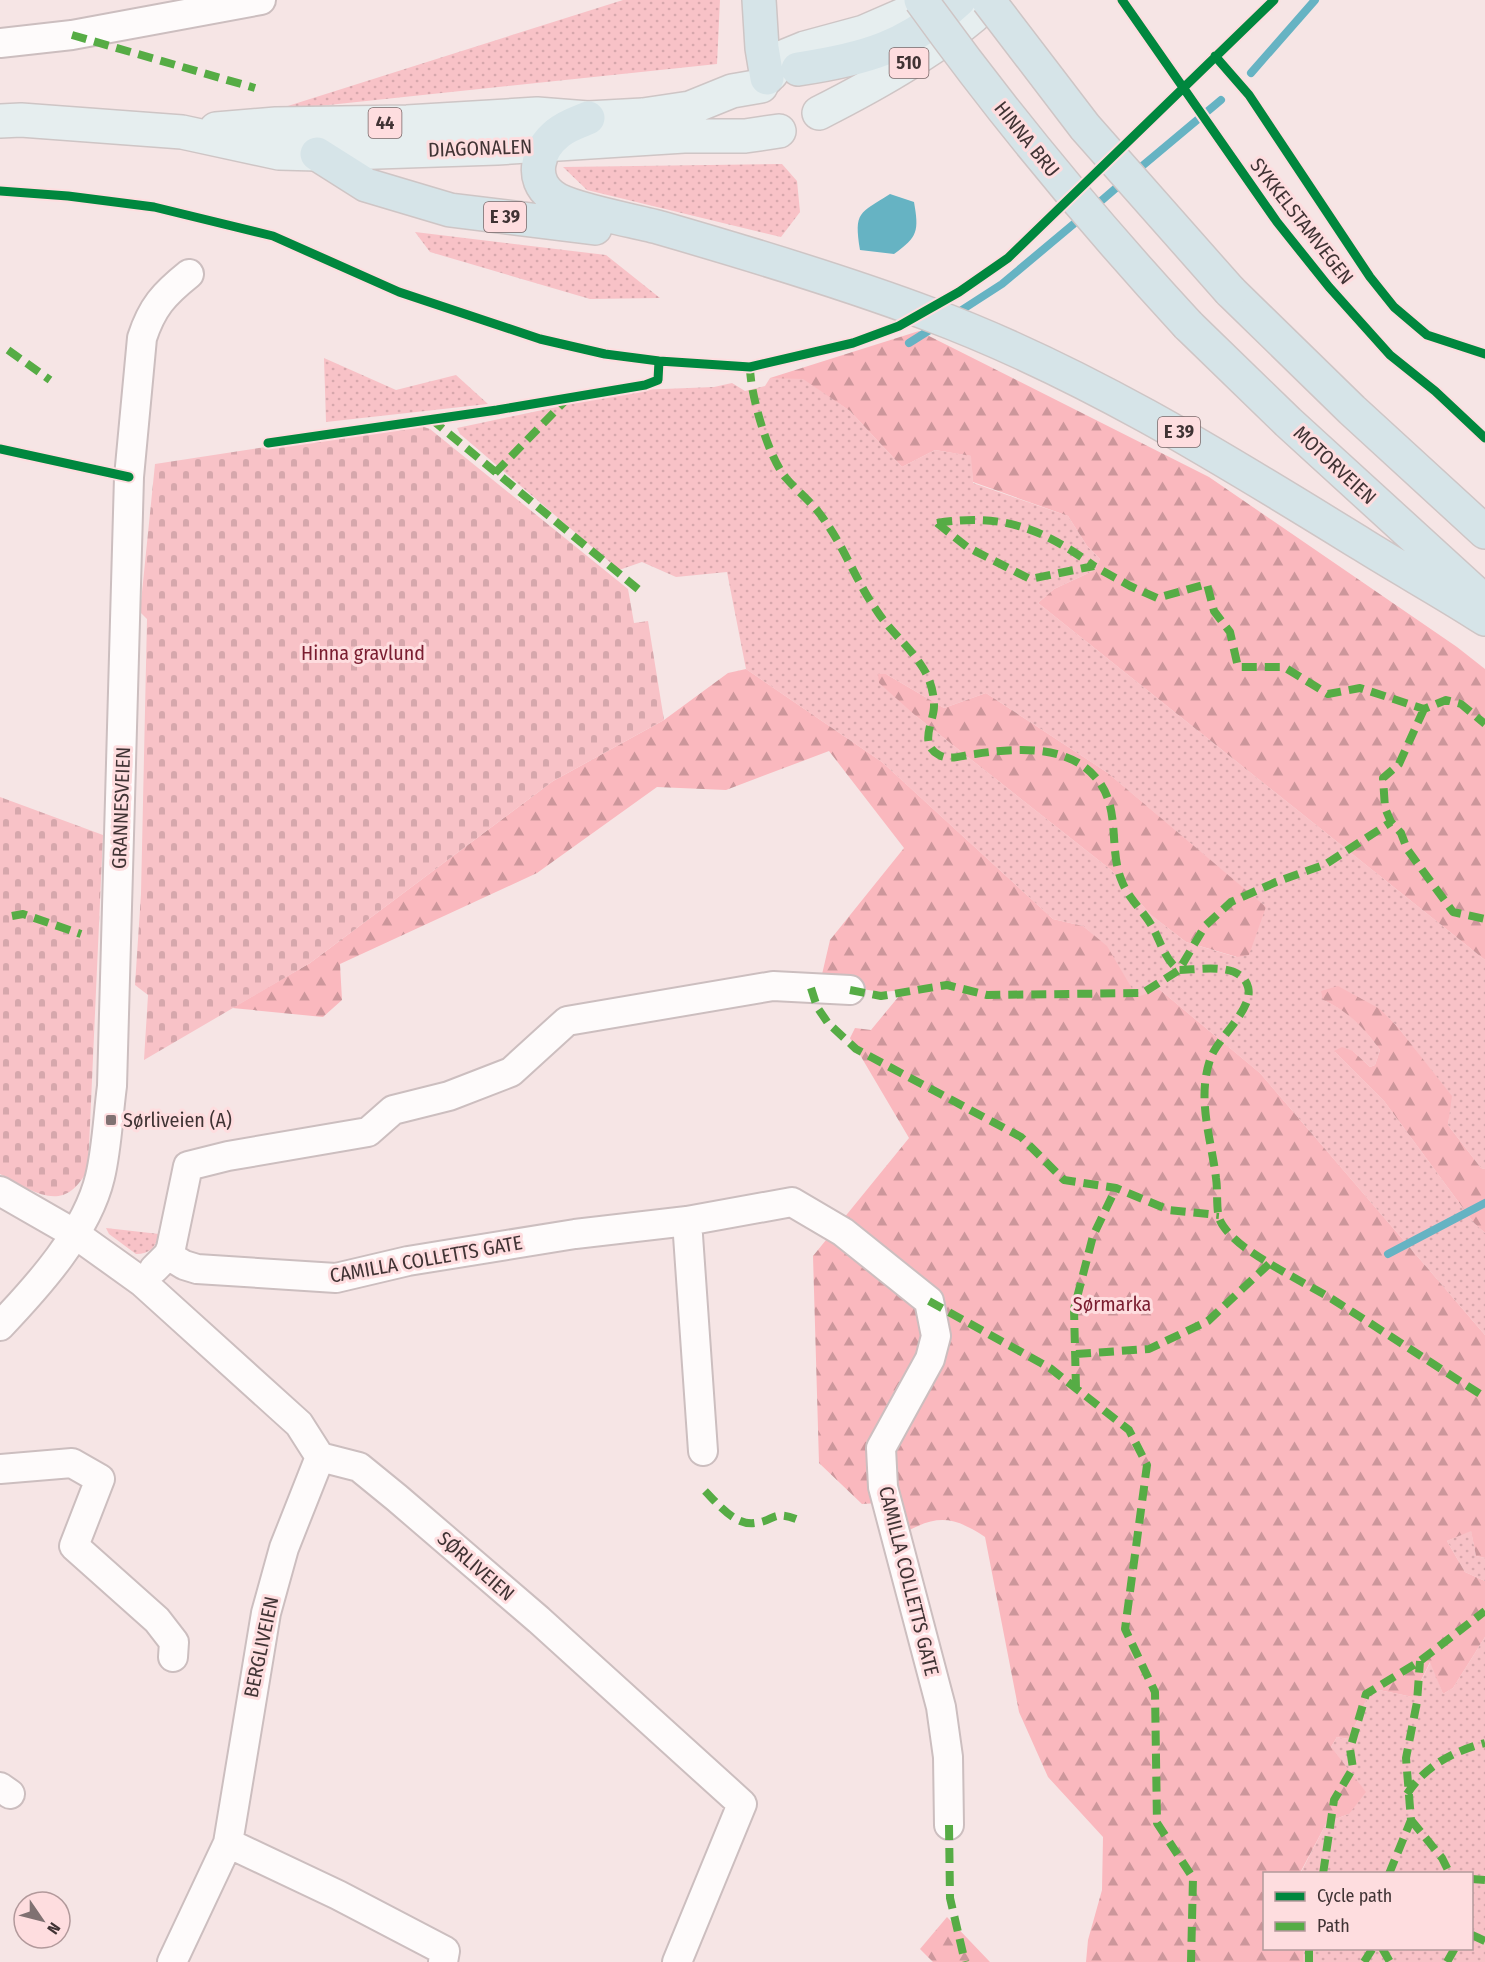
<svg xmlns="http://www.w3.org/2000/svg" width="1485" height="1962" font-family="'Fira Sans Condensed',sans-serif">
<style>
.green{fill:url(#green-dots);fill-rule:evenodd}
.forest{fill:url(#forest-firs)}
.cemetery{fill:url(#cemetery-stones)}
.water{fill:#66b3c3}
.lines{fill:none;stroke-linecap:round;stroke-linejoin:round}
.stream{stroke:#66b3c3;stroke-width:8}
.minor-casing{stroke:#ccbebf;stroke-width:32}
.major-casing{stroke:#cec5c5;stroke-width:36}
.highway-casing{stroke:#cec5c5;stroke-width:36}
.minor{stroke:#fefbfb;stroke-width:28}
.major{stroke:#e6eeef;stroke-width:33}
.highway{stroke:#d6e4e8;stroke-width:33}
.highway-bridge-casing{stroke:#cec5c5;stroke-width:36;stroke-linecap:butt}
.highway-bridge{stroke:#d6e4e8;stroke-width:33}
.quiet{stroke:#56ac45;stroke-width:8;stroke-dasharray:15 8;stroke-linecap:butt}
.cycleway-casing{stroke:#fedddf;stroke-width:13}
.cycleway{stroke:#00873e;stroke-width:9}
.poi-dot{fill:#807172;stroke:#fedddf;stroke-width:2}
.labels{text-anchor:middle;stroke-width:6;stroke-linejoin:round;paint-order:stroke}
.shield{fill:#fedddf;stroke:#796667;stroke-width:1.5}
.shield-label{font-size:18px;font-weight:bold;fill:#403334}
.street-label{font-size:20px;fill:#403334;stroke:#fedddf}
.park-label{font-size:20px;fill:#7a1d30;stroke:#fedddf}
.poi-label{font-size:20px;fill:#403334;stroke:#fedddf;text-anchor:start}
</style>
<defs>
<pattern id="green-dots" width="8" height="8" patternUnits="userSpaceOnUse" patternTransform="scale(1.5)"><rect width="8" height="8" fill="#f8c2c7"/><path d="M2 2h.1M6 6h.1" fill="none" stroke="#d6a7ac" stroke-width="1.8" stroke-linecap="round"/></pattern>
<pattern id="forest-firs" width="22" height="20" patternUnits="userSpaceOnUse" patternTransform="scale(1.5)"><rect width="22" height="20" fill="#fab8be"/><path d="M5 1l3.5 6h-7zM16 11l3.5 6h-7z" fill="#cc969b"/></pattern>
<pattern id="cemetery-stones" width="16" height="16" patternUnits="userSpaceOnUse" patternTransform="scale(1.5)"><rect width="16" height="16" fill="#f8c2c7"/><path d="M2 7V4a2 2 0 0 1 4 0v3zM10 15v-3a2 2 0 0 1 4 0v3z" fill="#d6a7ac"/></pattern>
</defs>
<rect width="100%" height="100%" fill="#f6e5e5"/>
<path class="green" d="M623 0H720L717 64 272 111Z
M782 164 797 181 800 212 781 237 587 190 563 167Z
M415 232 606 255 660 298 590 299 430 252Z
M324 358 396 390 456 375 488 404 326 422Z
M770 378H803L850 411 902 467 935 450 972 456 973 483 1068 516 1087 546 1100 559 1095 570 1054 589 1038 603 1485 960V1169L1481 1168 1448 1125 1451 1096 1397 1026 1379 1009 1323 1000C1348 1010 1365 1029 1380 1050L1375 1065 1370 1067 1353 1051 1335 1052 1384 1101 1474 1223 1485 1233V1335L1260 1073 1159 989 1137 998 1106 946 1083 926 1053 919 882 762 746 669 727 572 676 577 642 562 619 570 460 434 457 428 637 390 714 387 732 383 745 391 765 386ZM886 674 944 708 986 693 1108 773 1265 907 1236 957 1186 942 1151 915 1111 870 916 716Z
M106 1228 159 1234C156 1247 150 1254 136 1254L109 1234Z
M1471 1530 1476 1556 1485 1558V1581L1465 1572 1447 1541Z
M1485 1637V1962H1303L1304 1949 1472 1948V1874H1300L1327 1822 1349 1814 1331 1747 1337 1737 1349 1739 1368 1696 1379 1690 1413 1697 1431 1661 1443 1694 1453 1688Z"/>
<path class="forest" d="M919 331 1209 477 1457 647 1485 669V960L1038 603 1054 589 1095 570 1100 559 1087 546 1068 516 973 482 971 456 935 450 902 467 850 411 803 379 770 378Z
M746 669 882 762 1053 919 1083 926 1107 946 1137 997 1159 989 1260 1073 1485 1335V1558L1476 1556 1471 1531 1447 1541 1465 1572 1485 1581V1637L1453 1688 1443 1694 1430 1662 1413 1697 1379 1690 1368 1696 1349 1739 1337 1737 1331 1747 1366 1792 1349 1814 1327 1822 1300 1873 1264 1874V1948L1304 1949 1303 1962H1086L1088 1940 1102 1890 1103 1837 1048 1777 1019 1712 985 1537C952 1515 936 1515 902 1534L895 1502 862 1504 819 1463 813 1256 909 1138 850 1038 855 1028 871 1030 904 990 882 992 820 983 830 940 904 848 829 751 726 790 657 787 537 873 340 964 342 1000 323 1017 232 1008 310 963 553 781 664 720 728 673Z
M878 674H886L944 708 986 693 1108 773 1266 907 1249 955 1237 957 1186 942 1151 915 1111 870 916 716 879 683Z
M1338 986 1380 1009 1397 1026 1452 1096 1448 1125 1481 1168 1485 1169V1233L1474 1223 1384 1101 1334 1051 1342 1047 1353 1051 1370 1067 1375 1065 1380 1050C1365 1029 1347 1010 1323 1000L1321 991Z
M947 1917 990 1962H933L920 1949Z"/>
<path class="cemetery" d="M415 424 430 429 628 589 634 623 648 621 664 720 553 781 310 963 144 1060 148 995 135 985 141 894 147 619 140 612 155 464Z
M0 797 103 835 88 1169C64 1216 35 1192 0 1174Z"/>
<path class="water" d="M890 194 914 202C919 231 918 237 894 254L860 250C854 211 859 214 890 194Z"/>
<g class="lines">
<path class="stream" d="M1251 73 1315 0
M1135 172 1221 100
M1094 207 1123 182
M954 315 1002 284 1082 217
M909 343 936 326
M1388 1254 1485 1203"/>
<g class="minor-casing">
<path id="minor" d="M0 43 72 35 261 0
M0 1191 75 1234 142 1282 299 1424 320 1457 359 1467 397 1498 539 1620 742 1804 677 1962
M687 1221 703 1451
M168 1255 184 1265 197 1269 336 1278 408 1261 575 1234 687 1221 792 1202 843 1232 929 1301 936 1336 930 1359 881 1448 883 1487 941 1707 948 1757 949 1825
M154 1269 168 1255 171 1248 188 1166 228 1156 368 1132 393 1110 449 1096 511 1072 567 1021 773 986 850 990
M0 1326C38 1286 87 1232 100 1177 107 1148 108 1116 112 1086L129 477 142 338C152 307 164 294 189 274
M0 1469 72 1463 100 1479 74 1546 157 1620 174 1642 173 1657
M0 1787 10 1794
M228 1843 338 1895 445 1951 443 1962
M172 1962 228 1843 266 1613 284 1548 320 1457"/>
</g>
<g class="major-casing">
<path id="major" d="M771 74 783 57 805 48 864 32 903 15 929 0
M819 113C880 82 941 48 991 0
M0 121 21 120 182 132 279 153 317 154 497 148 684 136H745L779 131
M216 129 276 124 407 122 537 114 588 118 643 115 690 108 732 91 761 86"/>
</g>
<g class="highway-casing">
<path id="highway" d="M759 0 762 48 767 78
M798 69C865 59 908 47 959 0
M588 118C578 122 566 126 558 133 538 149 529 179 552 196 569 210 637 221 661 228 751 254 841 281 929 314 1084 372 1222 458 1363 545 1403 570 1445 593 1485 619
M317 154 366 185 450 210 595 228
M1230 291 1352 410 1485 532
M1188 325 1288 422 1483 600"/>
</g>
<use href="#minor" class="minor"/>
<use href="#major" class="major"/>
<use href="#highway" class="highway"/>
<g class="highway-bridge-casing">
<path id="highway-bridge" d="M921 0C1003 114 1093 222 1188 325
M988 0 1085 127 1230 291"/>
</g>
<use href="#highway-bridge" class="highway-bridge"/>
<path class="quiet" d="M72 35 255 88
M8 350 50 380
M750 367C750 393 768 457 786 478 799 493 814 504 825 521 845 549 857 583 877 611 890 631 910 647 923 668 930 679 934 692 934 706 934 722 918 744 939 755 950 761 964 755 975 754 1016 748 1072 743 1100 783 1120 812 1109 848 1121 879 1128 899 1144 911 1153 928 1161 943 1165 960 1179 970 1198 970 1241 961 1248 987 1254 1008 1219 1037 1211 1057 1196 1098 1211 1137 1216 1178 1218 1191 1216 1206 1219 1218 1223 1230 1240 1245 1250 1251 1276 1269 1305 1283 1332 1299 1383 1331 1434 1365 1485 1397
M431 419 644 594
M495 473 566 400
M937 523 967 547 1030 579 1094 566 1130 586 1157 598 1207 584 1214 611 1230 632 1238 667H1284L1328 694 1360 688 1424 709 1446 700 1461 704 1485 724
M937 523C1002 513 1042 528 1094 566
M1424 709 1399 764 1383 778 1385 808 1391 822 1401 833 1407 849 1453 912 1485 919
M12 916 23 914 81 934
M811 988 817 1007 828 1023 856 1049 1021 1137 1064 1180 1116 1188 1169 1210 1219 1215
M850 990 881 996 947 985 987 995 1143 993 1179 970 1205 926 1231 902 1276 882 1326 864 1391 822
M929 1301 1050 1368 1129 1430 1147 1465 1125 1629 1155 1692 1157 1823 1193 1878 1191 1962
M1076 1354 1149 1349 1208 1321 1270 1263
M1076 1389 1074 1309 1093 1236 1116 1188
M705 1491C718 1504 735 1526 755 1523 775 1521 772 1510 796 1519
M1407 1794C1425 1766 1454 1751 1485 1743
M1411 1820 1442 1858 1450 1874
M949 1825 950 1898 965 1962
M1323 1874 1334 1800 1353 1768 1350 1749 1366 1694 1420 1661 1485 1611
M1389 1874 1411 1820 1406 1758 1417 1702 1420 1661
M1472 1879 1485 1880
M1472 1935 1485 1941
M1382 1948 1390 1962
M1309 1962V1948
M1364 1962 1373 1948
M1447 1962 1455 1948"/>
<g class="cycleway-casing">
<path id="cycleway" d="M1122 0 1277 222 1329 287 1390 355 1435 391 1485 438
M1215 56 1249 95 1370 277 1394 307 1427 335 1485 354
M0 191 68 196 154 207 273 236 399 292 540 339 605 354 659 361 750 367 853 343 899 326 959 292 1008 258 1274 0
M268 443 497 410 645 385 658 380 659 361
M0 449 129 477"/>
</g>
<use href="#cycleway" class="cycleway"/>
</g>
<rect class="poi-dot" x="105" y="1114" width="12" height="12" rx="3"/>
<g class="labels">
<g class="shield">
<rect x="889.5" y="48" width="39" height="30" rx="4.5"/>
<rect x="368.5" y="108" width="33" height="30" rx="4.5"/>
<rect x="484" y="202" width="42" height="30" rx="4.5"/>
<rect x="1158" y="417" width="42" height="30" rx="4.5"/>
</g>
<g class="shield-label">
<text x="909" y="69">510</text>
<text x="385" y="129">44</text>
<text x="505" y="223">E 39</text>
<text x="1179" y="438">E 39</text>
</g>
<g class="street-label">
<text transform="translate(1027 139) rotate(51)" y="7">HINNA BRU</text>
<text transform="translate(480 148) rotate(-2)" y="7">DIAGONALEN</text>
<text transform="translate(1302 221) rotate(52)" y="7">SYKKELSTAMVEGEN</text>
<text transform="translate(1335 465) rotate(43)" y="7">MOTORVEIEN</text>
<text transform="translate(121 808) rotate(-88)" y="7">GRANNESVEIEN</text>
<text transform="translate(426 1259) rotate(-10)" y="7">CAMILLA COLLETTS GATE</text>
<text transform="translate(476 1566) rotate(41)" y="7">SØRLIVEIEN</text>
<text transform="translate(909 1581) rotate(76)" y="7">CAMILLA COLLETTS GATE</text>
<text transform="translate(261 1647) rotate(-78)" y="7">BERGLIVEIEN</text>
</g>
<g class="park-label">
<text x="363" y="660">Hinna gravlund</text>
<text x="1112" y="1311">Sørmarka</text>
</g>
<g class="poi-label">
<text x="123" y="1127">Sørliveien (A)</text>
</g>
</g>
<rect x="1263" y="1872" width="210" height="78" fill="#fedddf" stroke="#b2999b" stroke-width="1.5"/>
<rect x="1275" y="1892" width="30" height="9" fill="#00873e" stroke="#b2999b" stroke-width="1.5"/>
<text x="1317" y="1902" font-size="18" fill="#403334">Cycle path</text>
<rect x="1275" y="1922" width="30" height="9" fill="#56ac45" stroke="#b2999b" stroke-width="1.5"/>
<text x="1317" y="1932" font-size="18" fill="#403334">Path</text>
<g transform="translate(42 1920) rotate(125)"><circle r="28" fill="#fedddf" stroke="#b2999b" stroke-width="1.5"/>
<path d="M0-4.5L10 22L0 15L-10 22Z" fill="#807172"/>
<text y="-9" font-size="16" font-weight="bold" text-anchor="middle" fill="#403334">N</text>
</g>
</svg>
